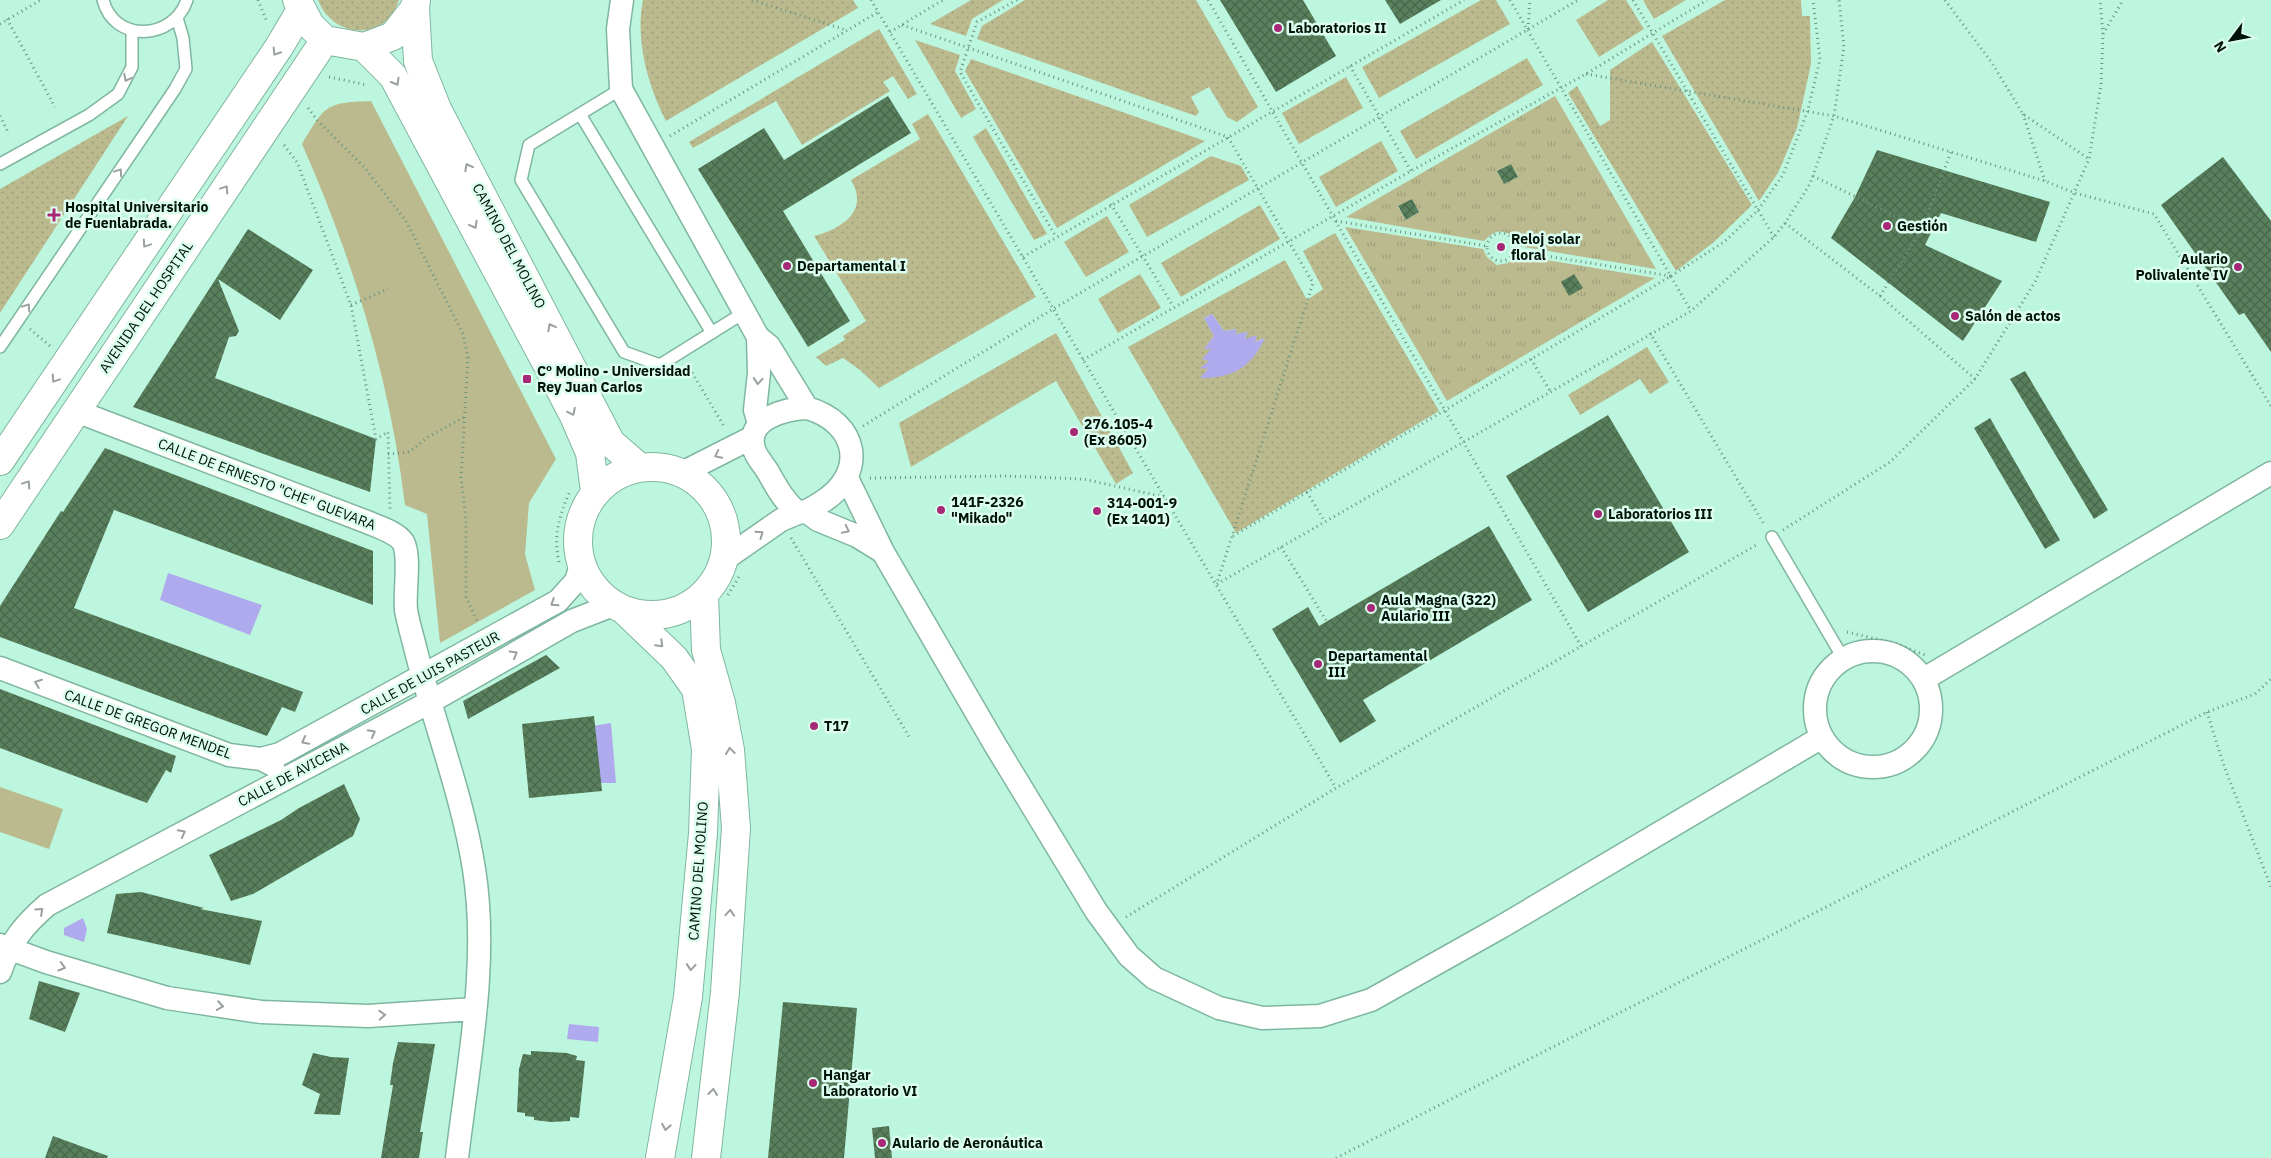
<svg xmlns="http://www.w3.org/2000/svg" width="2271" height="1158" font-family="'IBM Plex Sans',sans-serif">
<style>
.grass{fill:url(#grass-tufts);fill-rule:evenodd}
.park{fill:#bbba8e}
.garden{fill:url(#garden-dots);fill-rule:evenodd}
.water{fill:#afaaed}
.building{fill:url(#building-cross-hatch)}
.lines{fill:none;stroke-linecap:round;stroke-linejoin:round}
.service-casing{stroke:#7fb6a0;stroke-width:14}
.minor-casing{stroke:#7fb6a0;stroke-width:25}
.secondary-casing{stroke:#7fb6a0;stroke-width:30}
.primary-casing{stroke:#7fb6a0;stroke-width:30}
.path{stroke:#6b9382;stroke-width:3;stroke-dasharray:1 4;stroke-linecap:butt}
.service{stroke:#fff;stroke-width:11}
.minor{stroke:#fff;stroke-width:22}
.secondary{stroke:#fff;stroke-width:28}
.primary{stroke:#fff;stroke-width:28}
.oneway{stroke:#99a09d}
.poi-dot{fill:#a82878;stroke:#dcfeef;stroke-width:2}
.labels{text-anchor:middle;stroke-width:5;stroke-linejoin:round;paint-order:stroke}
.poi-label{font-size:14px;font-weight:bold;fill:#00120b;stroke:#dcfeef;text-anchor:start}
.street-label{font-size:14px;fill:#00120b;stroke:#dcfeef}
</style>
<defs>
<pattern id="grass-tufts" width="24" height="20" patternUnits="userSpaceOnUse" patternTransform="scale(1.25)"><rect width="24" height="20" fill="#bbba8e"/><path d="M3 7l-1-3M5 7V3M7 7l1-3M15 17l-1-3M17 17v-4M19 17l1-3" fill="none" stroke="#9f9f79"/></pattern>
<pattern id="garden-dots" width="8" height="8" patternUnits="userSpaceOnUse" patternTransform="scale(1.25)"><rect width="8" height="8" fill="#bbba8e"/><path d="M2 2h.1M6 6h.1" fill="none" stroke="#9f9f79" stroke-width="1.8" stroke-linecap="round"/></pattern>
<pattern id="building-cross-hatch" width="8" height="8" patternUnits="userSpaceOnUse" patternTransform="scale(1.25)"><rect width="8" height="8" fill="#597f5d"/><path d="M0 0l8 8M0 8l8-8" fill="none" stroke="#47674b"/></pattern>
</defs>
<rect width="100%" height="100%" fill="#bdf6de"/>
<path class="grass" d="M1555 96 1656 269 1518 246 1514 236C1501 229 1495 230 1484 241L1346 217ZM1511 164 1518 177 1504 184 1497 171ZM1412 199 1419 212 1406 220 1398 207Z
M1345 227 1483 249 1487 257 1497 265 1508 263 1517 255 1655 278 1447 401Z"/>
<path class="park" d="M371 101 556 459 529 503 525 554 535 590 440 643 427 514 405 505C390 380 353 259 302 144 326 105 324 103 371 101Z
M0 787 63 809 49 849 0 832Z"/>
<path class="garden" d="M318 0H399C386 42 333 39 318 0Z
M643 0H853L858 8 666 121C648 86 635 40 643 0Z
M971 0H1003L972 19 966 36 930 24Z
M1025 0H1196L1258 107 1237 122 1227 117 1209 87 1191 97 1199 112 1196 116 977 39 982 26Z
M1481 0H1496L1510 24 1379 98 1362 67Z
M1608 0H1626L1644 29 1599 57 1576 20Z
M1643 0H1686L1654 19Z
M1725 0H1801L1802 16H1810L1811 64 1797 128 1778 173 1759 201 1662 36Z
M879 29 917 94 908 99 893 76 883 82 890 91 802 145 776 101 693 148 689 142Z
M915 40 960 55 955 71 976 109 961 118Z
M1652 42 1752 205 1714 242 1676 271 1568 93 1577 86 1600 126 1610 120V70Z
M1527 58 1543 85 1416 159 1400 131Z
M971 59 1205 141 1057 228 965 71Z
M1346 77 1363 108 1299 144 1282 113Z
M928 114 1036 297 879 388 860 370 843 358 826 366 816 357 845 340 843 336 866 321 814 236C841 229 870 211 851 180L920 139 912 124Z
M128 116 0 313V189Z
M986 128 1047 234 1034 240 973 137Z
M1381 141 1398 171 1336 207 1319 177Z
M1211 156 1241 166 1249 180 1147 237 1129 205Z
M1260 205 1280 239 1181 297 1161 263Z
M1107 216 1129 252 1086 277 1064 242Z
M1335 233 1439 411 1236 533 1128 347 1285 260 1307 300 1323 289 1303 251ZM1212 314 1224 331 1236 329 1235 334 1247 332 1245 340 1257 336 1254 342 1265 338 1201 378 1209 368 1210 361 1203 359 1212 349H1205L1214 336 1204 318Z
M1140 274 1161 308 1118 333 1098 299Z
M1056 333 1133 473 1116 484 1056 381 911 467 899 423Z
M1647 347 1669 382 1650 394 1640 379 1580 415 1568 395Z"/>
<path class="water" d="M1212 314 1224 331 1237 329 1235 334 1248 332 1245 339 1257 335 1255 342 1265 338C1251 368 1233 378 1200 378L1208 369 1200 368 1209 361 1202 359 1211 349H1204L1214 336 1204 318Z
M168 573 262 605 250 635 160 600Z
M611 723 616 783H591L586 727Z
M83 918 87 929 84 942 64 935V928Z
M569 1024 599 1027 598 1042 567 1039Z"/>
<path class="building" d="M1220 0H1303L1336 56 1276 92Z
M1385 0H1441L1400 24Z
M888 96 911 133 783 211 850 321 808 347 698 169 764 128 784 160Z
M1877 150 2050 202 2036 242 1941 213 1925 245 2002 281 1963 341 1831 238 1855 197Z
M2223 157 2271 221V352L2244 313 2239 315 2161 205Z
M1511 164 1518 177 1504 184 1497 171Z
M1412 199 1419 212 1406 220 1398 206Z
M248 229 313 270 280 320 218 279 239 331 236 336 229 337 215 378 376 439 370 492 133 407Z
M1574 274 1583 288 1569 296 1561 282Z
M2025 371 2108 510 2094 519 2010 379Z
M1608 415 1689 552 1588 612 1506 476Z
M1990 418 2060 540 2045 549 1974 428Z
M105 448 373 551V605L114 510 74 608 303 692 295 712 282 707 267 736 0 637V606L61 511 63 512Z
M1489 526 1532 600 1363 700 1376 721 1340 743 1272 629 1308 607 1319 626Z
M546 655 560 668 468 719 463 701Z
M0 689 176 756 171 773 166 770 147 803 0 748Z
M594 716 602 791 529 798 522 724Z
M344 784 360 819 353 836 253 894 231 901 209 855 281 820 299 808Z
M141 892 204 908 200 909 262 921 250 965 107 933 116 894Z
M39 981 80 993 65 1032 29 1019Z
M783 1002 857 1008 844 1158H768Z
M398 1042 435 1044 420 1132H423L419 1158H381L393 1085H390L393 1063Z
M531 1051 567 1053 577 1056 576 1060 585 1061 579 1118 570 1117V1121L551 1122 534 1120V1117L525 1116V1113L517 1112 519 1069 523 1054 531 1055Z
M313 1053 331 1057 349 1058 340 1115 314 1114 320 1094 302 1085Z
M889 1126 892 1158H875L872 1128Z
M53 1136 108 1156 107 1158H45Z"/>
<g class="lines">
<g class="service-casing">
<path id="service" d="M103 0C114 43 173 41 187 0
M621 89 529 145 521 180 624 352 660 365 745 312
M580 114 712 333
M0 164 89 115 118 94 132 67V30
M0 347 175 89 186 69 183 38 177 18
M1772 537 1843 658"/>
</g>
<g class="minor-casing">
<path id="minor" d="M622 0 618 29 621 89 758 337 769 346 807 408
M758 337 759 373 755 410 759 424
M807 408C858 422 868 473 822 502 814 507 808 512 798 513 784 501 777 488 768 472 764 465 756 457 754 449 745 418 786 409 807 408Z
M76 411 367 522C378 527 396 532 403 542 411 556 404 593 406 610 408 622 412 635 415 647 433 721 462 793 474 869 489 963 468 1064 457 1158
M682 473 753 437
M847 478 883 552 994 743 1096 911 1129 956 1154 978 1219 1008 1262 1018 1320 1016 1371 1000 1501 927 1822 737
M807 512 818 520 857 536 883 552
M725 559 781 520 798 513
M1815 709a58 58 0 1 1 116 0a58 58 0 1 1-116 0Z
M0 668 229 755 261 759 273 765
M1924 679 2271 473
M261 759 280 754 558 601 576 581 581 565
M0 945 46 962 167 998 261 1012 368 1016 474 1009
M0 972C11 941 23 926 47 905L430 702 572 621 613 605"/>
</g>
<g class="secondary-casing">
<path id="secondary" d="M0 461 279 47 301 10
M0 525 325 40"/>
</g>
<g class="primary-casing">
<path id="primary" d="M297 0 310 25 325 40 364 47 393 36 415 8 416 0
M415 8 418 61 437 109 611 443 639 467
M364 47 393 76 549 368 574 416 590 453 595 492
M578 541a74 74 0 1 1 148 0a74 74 0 1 1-148 0Z
M704 595 706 650 721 703 730 750 736 828 725 992 706 1158
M624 610 674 658 696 689 706 749 703 833 688 997 660 1158"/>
</g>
<path class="path" d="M258 0 267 22
M752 0 846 30
M871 0 1336 788
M1017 0 977 22 960 72 1056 237
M1208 0 1581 646
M1510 0 1691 311
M1633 0 1774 237
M1945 0 1992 63 2023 114 2089 159
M7 19 55 107
M0 24 41 0
M902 25 1228 137 1313 283 1217 583
M1528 29 1530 0
M890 32 943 0
M2103 34 2123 0
M1350 66 1411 171
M1586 74 1834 116 2045 181 2075 193 2154 214 2271 406
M329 77 367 85
M308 108 317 120 364 167 406 221 463 334 468 358 461 477 466 521V597L478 623
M2023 114 2045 181
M0 116 9 134
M670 136 878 12
M284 145 297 162 351 305 376 439 388 432 390 510
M1813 176 1922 229
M1111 204 1173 306
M1336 221 1487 246
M1785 223 1880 296 1975 379
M1487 247a14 14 0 1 1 28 0a14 14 0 1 1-28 0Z
M1023 257 1464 0
M1671 276 1724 242 1758 210 1783 175 1808 110 1820 59 1813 0
M1880 296 1922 229 1951 152
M351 305 388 289
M30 329 50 346
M1650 333 1765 526
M1531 359 1550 391
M1083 360 1411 171 1586 74 1707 0
M687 364 725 428
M863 426 1053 309 1578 0
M388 454 409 452 428 437 466 416
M870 478 1006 476 1083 479 1165 497
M1307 492 1325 522
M1783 530 1890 462 1975 379 2035 282 2089 159 2101 85 2103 34 2100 0
M1233 536 1671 276 1515 251
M791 538 911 740
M1281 547 1327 622
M559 562C553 535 559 517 570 491
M1217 584 1691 311 1774 237 1785 223 1810 184 1834 116 1844 47 1839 0
M728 595 740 575
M1847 632 1894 643 1925 655
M2207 712 2224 766 2271 887
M1126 917 1336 788 1758 544
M1336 1158 2207 712 2255 694 2271 679"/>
<use href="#service" class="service"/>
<use href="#minor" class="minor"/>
<use href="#secondary" class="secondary"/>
<use href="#primary" class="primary"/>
</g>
<defs><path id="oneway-chevron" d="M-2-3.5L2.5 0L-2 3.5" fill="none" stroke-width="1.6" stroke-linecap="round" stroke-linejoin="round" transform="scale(1.25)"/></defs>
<g class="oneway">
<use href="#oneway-chevron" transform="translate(276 52) rotate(123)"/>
<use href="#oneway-chevron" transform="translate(127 78) rotate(118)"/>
<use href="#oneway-chevron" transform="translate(396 82) rotate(60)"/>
<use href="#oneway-chevron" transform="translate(468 167) rotate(-118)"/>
<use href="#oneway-chevron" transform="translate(119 172) rotate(-56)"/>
<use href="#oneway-chevron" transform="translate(225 189) rotate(-56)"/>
<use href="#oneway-chevron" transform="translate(474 225) rotate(62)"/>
<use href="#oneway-chevron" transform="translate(146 244) rotate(124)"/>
<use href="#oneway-chevron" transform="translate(27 307) rotate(-56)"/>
<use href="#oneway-chevron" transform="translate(551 327) rotate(-118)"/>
<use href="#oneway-chevron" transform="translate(55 379) rotate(124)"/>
<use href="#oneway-chevron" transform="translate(758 381) rotate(95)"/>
<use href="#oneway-chevron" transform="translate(572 412) rotate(64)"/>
<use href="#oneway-chevron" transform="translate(718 455) rotate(154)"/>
<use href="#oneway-chevron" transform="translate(27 484) rotate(-56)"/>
<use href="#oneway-chevron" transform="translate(846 530) rotate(26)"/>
<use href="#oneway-chevron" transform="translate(760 534) rotate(-35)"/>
<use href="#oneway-chevron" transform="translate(554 603) rotate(147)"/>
<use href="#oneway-chevron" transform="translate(660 644) rotate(45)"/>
<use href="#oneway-chevron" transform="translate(514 654) rotate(-30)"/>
<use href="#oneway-chevron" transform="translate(38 683) rotate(-159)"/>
<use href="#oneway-chevron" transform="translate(372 733) rotate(-28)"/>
<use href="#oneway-chevron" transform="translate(305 741) rotate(152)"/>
<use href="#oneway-chevron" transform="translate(730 751) rotate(-97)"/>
<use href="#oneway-chevron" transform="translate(182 833) rotate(-28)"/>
<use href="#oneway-chevron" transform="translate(40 911) rotate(-42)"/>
<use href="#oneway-chevron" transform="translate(730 913) rotate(-86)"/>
<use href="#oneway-chevron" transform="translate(62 967) rotate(16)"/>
<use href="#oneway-chevron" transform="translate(691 967) rotate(95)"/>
<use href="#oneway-chevron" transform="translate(220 1006) rotate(8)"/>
<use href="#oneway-chevron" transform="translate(382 1015) rotate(-3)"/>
<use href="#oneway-chevron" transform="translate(713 1092) rotate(-83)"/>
<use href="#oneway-chevron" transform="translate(666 1127) rotate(100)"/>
</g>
<g class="poi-dot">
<circle cx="1278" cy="28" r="5"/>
<path d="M51.5 207.5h5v5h5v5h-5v5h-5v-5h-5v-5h5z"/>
<circle cx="1887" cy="226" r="5"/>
<circle cx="1501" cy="247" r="5"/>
<circle cx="787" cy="266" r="5"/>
<circle cx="2238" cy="267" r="5"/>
<circle cx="1955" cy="316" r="5"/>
<rect x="522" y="374" width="10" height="10" rx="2.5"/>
<circle cx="1074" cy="432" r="5"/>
<circle cx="941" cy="510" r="5"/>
<circle cx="1097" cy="511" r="5"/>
<circle cx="1598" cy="514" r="5"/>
<circle cx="1371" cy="608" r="5"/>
<circle cx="1318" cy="664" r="5"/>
<circle cx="814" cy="726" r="5"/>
<circle cx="813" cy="1083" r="5"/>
<circle cx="882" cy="1143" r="5"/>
</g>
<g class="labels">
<g class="poi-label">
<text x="1288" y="33">Laboratorios II</text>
<text x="65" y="212">Hospital Universitario<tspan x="65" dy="16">de Fuenlabrada.</tspan></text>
<text x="1897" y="231">Gestión</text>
<text x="1511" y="244">Reloj solar<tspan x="1511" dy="16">floral</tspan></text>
<text x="2228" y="264" text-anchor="end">Aulario<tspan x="2228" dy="16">Polivalente IV</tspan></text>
<text x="797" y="271">Departamental I</text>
<text x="1965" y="321">Salón de actos</text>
<text x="537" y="376">Cº Molino - Universidad<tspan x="537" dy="16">Rey Juan Carlos</tspan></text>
<text x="1084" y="429">276.105-4<tspan x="1084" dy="16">(Ex 8605)</tspan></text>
<text x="951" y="507">141F-2326<tspan x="951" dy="16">"Mikado"</tspan></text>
<text x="1107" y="508">314-001-9<tspan x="1107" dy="16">(Ex 1401)</tspan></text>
<text x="1608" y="519">Laboratorios III</text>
<text x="1381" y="605">Aula Magna (322)<tspan x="1381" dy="16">Aulario III</tspan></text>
<text x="1328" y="661">Departamental<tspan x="1328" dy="16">III</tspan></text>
<text x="824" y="731">T17</text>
<text x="823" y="1080">Hangar<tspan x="823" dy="16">Laboratorio VI</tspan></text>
<text x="892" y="1148">Aulario de Aeronáutica</text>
</g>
<g class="street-label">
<text transform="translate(509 246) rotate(62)" y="5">CAMINO DEL MOLINO</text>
<text transform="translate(146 307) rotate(-56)" y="5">AVENIDA DEL HOSPITAL</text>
<text transform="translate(267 484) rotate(21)" y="5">CALLE DE ERNESTO "CHE" GUEVARA</text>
<text transform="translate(430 673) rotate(-29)" y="5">CALLE DE LUIS PASTEUR</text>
<text transform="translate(148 724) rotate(20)" y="5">CALLE DE GREGOR MENDEL</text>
<text transform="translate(293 774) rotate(-28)" y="5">CALLE DE AVICENA</text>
<text transform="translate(698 871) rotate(-86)" y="5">CAMINO DEL MOLINO</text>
</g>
</g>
<g transform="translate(2231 40) rotate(238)" stroke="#dcfeef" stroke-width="4" paint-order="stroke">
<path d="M0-4L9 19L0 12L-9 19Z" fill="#00120b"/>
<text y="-8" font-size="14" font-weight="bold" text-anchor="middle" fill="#00120b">N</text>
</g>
</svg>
